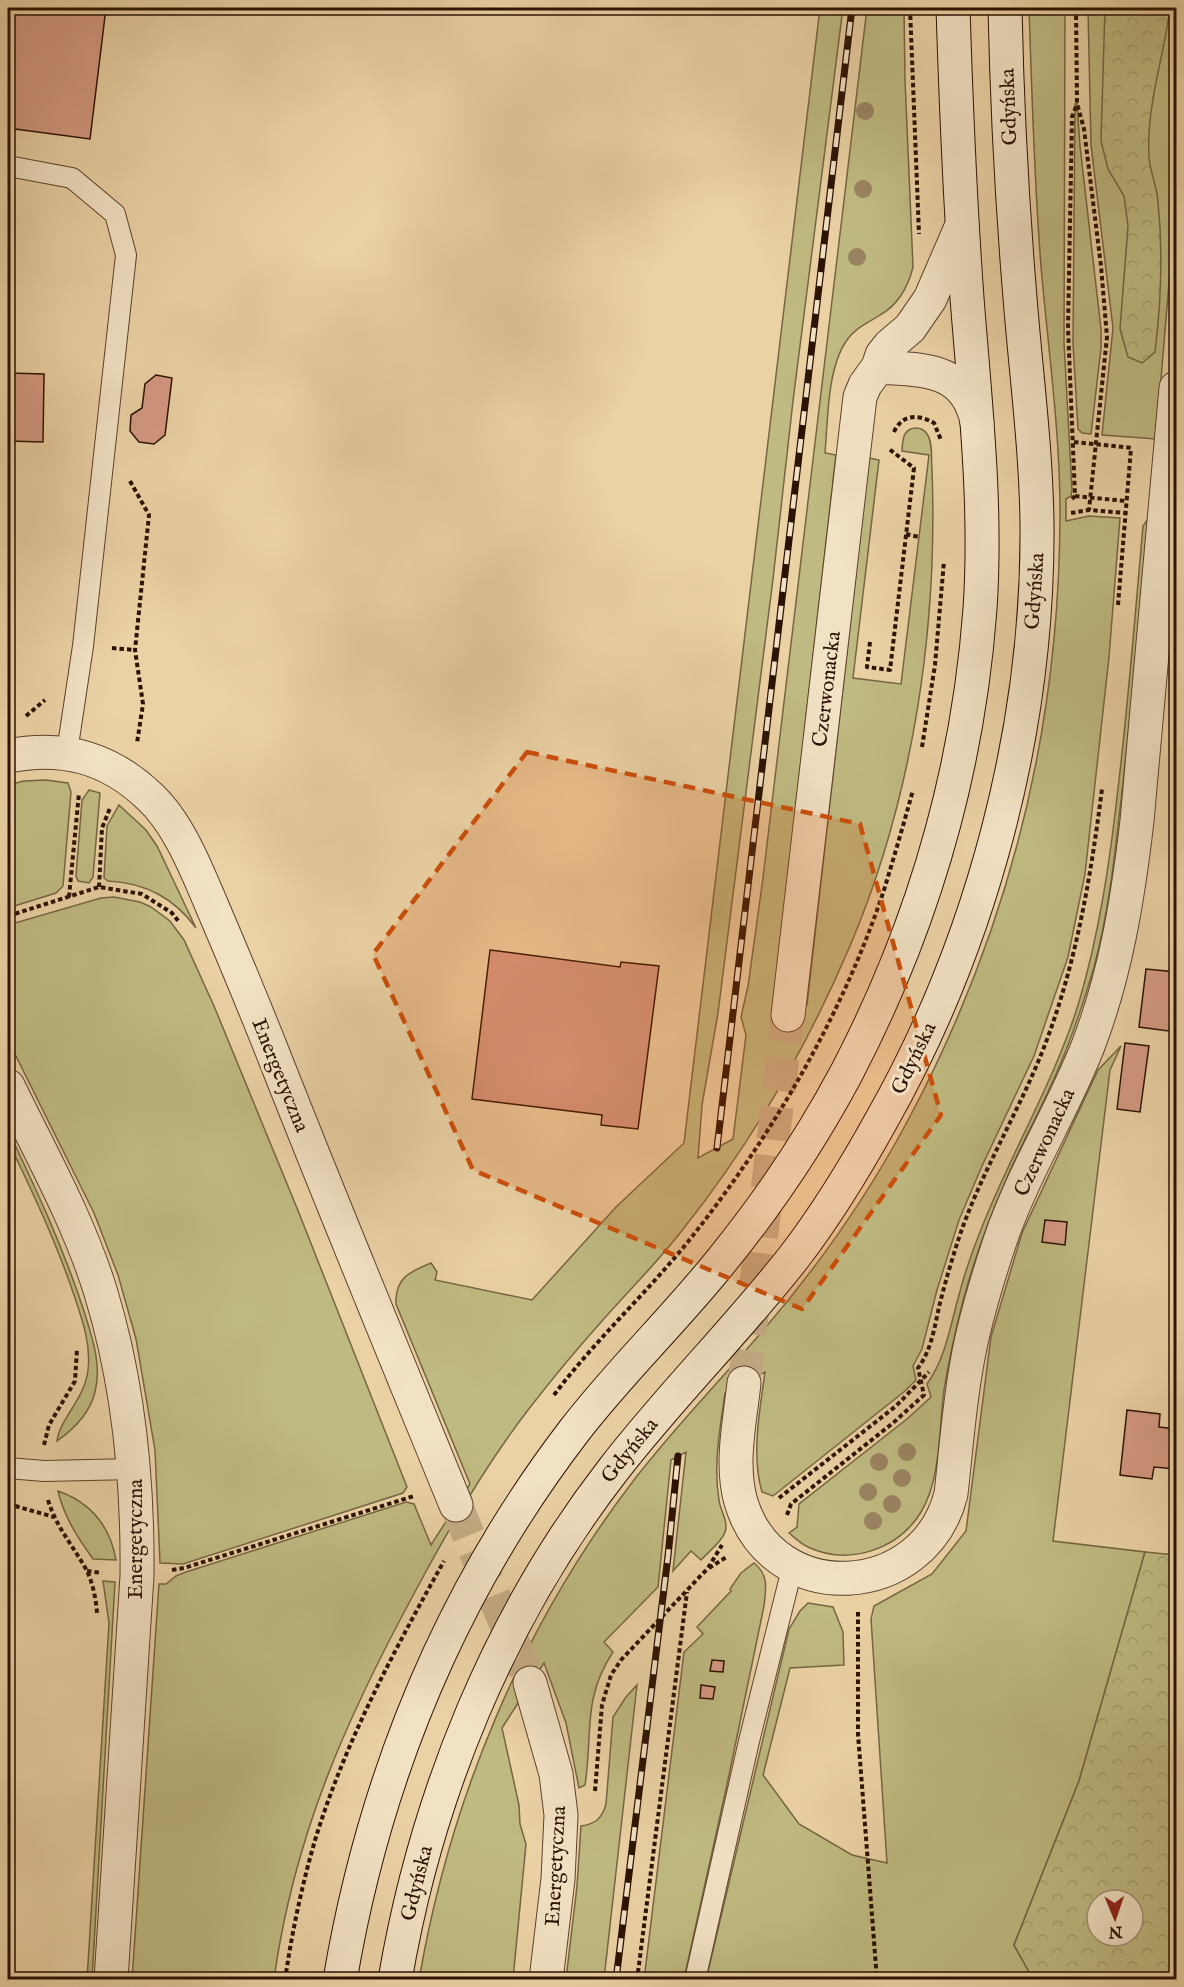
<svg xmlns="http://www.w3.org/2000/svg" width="1184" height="1987" font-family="'IM FELL English',serif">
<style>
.grass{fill:#bfba81;stroke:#766642;stroke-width:1.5}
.forest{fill:url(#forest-crowns);stroke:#766642;stroke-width:1.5;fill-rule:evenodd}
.building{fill:#d59a83;stroke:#2c1203;stroke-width:1.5}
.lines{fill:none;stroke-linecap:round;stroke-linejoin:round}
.street-tunnel{stroke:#c5ac85;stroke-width:33;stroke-dasharray:33 16;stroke-linecap:butt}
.lane-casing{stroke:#5c422c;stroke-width:22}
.street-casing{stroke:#5c422c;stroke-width:35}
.secondary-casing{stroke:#2c1203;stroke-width:35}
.path{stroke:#2c1203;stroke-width:4;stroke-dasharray:4.5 3;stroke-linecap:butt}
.lane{stroke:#f2e2c4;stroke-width:20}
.street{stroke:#f2e2c4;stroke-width:33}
.secondary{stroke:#f2e2c4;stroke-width:33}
.rail-casing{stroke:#2c1203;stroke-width:7}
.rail{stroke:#f2e2c4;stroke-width:4.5;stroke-dasharray:14;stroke-linecap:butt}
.tree{fill:#9a8461}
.marked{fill:#cc4e0b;fill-opacity:0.2;stroke:#cc4e0b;stroke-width:4.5;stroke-dasharray:12 8;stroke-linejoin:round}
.labels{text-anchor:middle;stroke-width:6;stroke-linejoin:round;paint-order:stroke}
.street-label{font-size:21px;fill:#2c1203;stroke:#f2e2c4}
</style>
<defs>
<pattern id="forest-crowns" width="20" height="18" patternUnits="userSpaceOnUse" patternTransform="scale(1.5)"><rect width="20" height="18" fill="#bfba81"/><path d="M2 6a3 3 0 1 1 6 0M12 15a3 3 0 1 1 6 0" fill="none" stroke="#a49f6e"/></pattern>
</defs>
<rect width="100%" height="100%" fill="#ebd2a5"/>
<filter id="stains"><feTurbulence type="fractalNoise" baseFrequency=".00333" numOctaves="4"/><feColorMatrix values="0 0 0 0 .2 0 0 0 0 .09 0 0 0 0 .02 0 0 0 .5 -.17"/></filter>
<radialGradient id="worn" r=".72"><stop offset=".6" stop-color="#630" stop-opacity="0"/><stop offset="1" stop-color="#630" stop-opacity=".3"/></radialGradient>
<path class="grass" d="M820 8H843L793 401 773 579 718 1013 702 1105 698 1158 733 1139 746 1035 741 1017 748 986 763 878 867 8H904L905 80 913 267C908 287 898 305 880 315 868 323 855 328 847 340 827 368 828 420 825 453L836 455 771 1024 807 1005 869 458 879 460 853 678 901 684 929 455 902 451C902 447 903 437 905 434 910 426 922 426 927 434 933 442 931 459 932 469 938 630 913 797 850 946 807 1047 752 1142 684 1228 659 1261 629 1290 602 1321 576 1350 552 1379 528 1410 485 1466 449 1528 416 1590 347 1717 294 1835 274 1979L132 1980 159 1584H166L176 1576 186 1572 406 1502 414 1504 431 1545 470 1484 396 1304C395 1278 409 1272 431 1263L437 1272 435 1280 532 1300 616 1207 684 1143Z
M1029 8H1065L1064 342 1072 490 1071 496 1066 499V521L1089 516 1120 518 1109 657 1085 874 1068 957 1034 1056 982 1166 959 1220 937 1290 922 1349 913 1366 916 1380 905 1391 773 1496 762 1492C751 1454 760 1410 765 1372L725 1393C720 1429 713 1465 719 1500 720 1510 729 1522 725 1532 722 1542 708 1552 701 1560L691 1551 673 1571 686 1452 671 1460 658 1587 604 1642 613 1652C582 1699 593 1734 585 1785L579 1788 566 1723 544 1663 502 1728 519 1805 520 1824 526 1844 513 1979 419 1980C450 1799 522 1626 634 1480 673 1429 718 1383 760 1334 816 1269 867 1197 907 1122 1009 932 1060 727 1060 512 1060 430 1048 348 1041 266 1034 180 1032 94 1029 8Z
M1088 8H1176V199L1156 439 1102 435 1113 328 1091 145Z
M1077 103 1080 146 1101 329V348L1091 434 1082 433 1078 429 1073 343 1075 104Z
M1148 519C1139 616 1132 712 1120 809 1114 862 1108 915 1094 967 1084 1001 1073 1035 1059 1067 1043 1106 1022 1142 1006 1180 989 1218 975 1257 964 1297 956 1328 949 1359 944 1390 939 1427 941 1480 921 1512 898 1550 848 1566 808 1547 801 1544 795 1538 789 1533L797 1527 799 1504 907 1419 931 1397 927 1384C946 1357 950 1327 959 1295 965 1272 973 1249 982 1227 1012 1151 1055 1080 1079 1002 1099 934 1109 867 1117 797 1128 707 1135 616 1143 526Z
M46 780 68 783 71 792 63 886 56 893 8 908V785L24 781Z
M89 790 100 793 93 877 89 883 78 881 76 876 82 800Z
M119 805 146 830 157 846 196 928C174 898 146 883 108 881L104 878 107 826Z
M114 897 140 902 151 907 170 921 184 940 214 1006 299 1213 407 1487 403 1493 183 1564 160 1563 155 1450 136 1339 118 1275 94 1213 8 1040V925L101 898Z
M1121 1046 1110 1070 1053 1541 1145 1552 1079 1781 1014 1945 1033 1979 706 1980 789 1629 800 1611 808 1603 833 1607 843 1632 844 1665 790 1668 763 1775 799 1824 852 1855 887 1863 871 1619 874 1606 932 1574 966 1531 991 1337 1022 1233 1098 1070Z
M8 1130C37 1191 63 1247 84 1311 92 1337 102 1365 95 1392 90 1413 74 1429 57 1441 60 1418 85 1399 88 1370 91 1345 83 1322 75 1298 57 1244 33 1193 8 1141Z
M58 1491C92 1503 110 1526 116 1560L93 1559C78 1538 64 1517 58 1491Z
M754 1563C769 1575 766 1589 764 1606L728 1780 684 1979 644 1980 684 1652 703 1634 697 1627 731 1591 730 1589 741 1573Z
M103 1581 115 1582 92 1979 87 1980 109 1623Z
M637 1685 604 1979H566L577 1886 581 1826C596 1824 602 1818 606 1804L613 1717 626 1697Z"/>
<path class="forest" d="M1105 8H1170C1164 57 1146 106 1149 157 1150 172 1157 186 1158 202 1163 251 1161 303 1155 352L1142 363 1128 357 1120 329 1128 226 1124 196 1108 169 1101 141Z
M1145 1552 1176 1555V1979H1033L1014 1945 1079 1781ZM1097 1900H1133V1936H1097Z"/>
<path class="building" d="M8 8H106L90 139 8 128Z
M8 373 44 374 43 442 8 441Z
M156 375 172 378 165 435 154 444 139 442 130 431 131 415 142 408 145 384Z
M490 950 620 967 621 962 659 966 638 1129 601 1125 602 1115 472 1099Z
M1146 969 1176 972V1032L1139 1027Z
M1125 1043 1149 1046 1140 1112 1117 1109Z
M1045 1220 1067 1222 1065 1245 1042 1242Z
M1127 1410 1160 1414 1159 1427 1176 1429V1469L1154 1467 1152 1479 1120 1475Z
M712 1660 724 1661 723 1672 710 1671Z
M701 1685 715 1687 713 1699 700 1698Z"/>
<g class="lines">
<path class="street-tunnel" d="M744 1383 788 1015
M456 1505 530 1683"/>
<g class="lane-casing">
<path id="lane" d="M8 166 72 178 115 214 126 255 83 646 67 752
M8 1468 44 1471 134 1469
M695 1980 749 1741 793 1565"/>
</g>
<g class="street-casing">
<path id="street" d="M878 367C922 370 966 367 977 422
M8 756C62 745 108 757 149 796 180 824 199 876 215 913 235 960 255 1008 274 1056 333 1206 395 1356 456 1505
M788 1015 860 397 865 385 878 367 882 355 890 345 910 328 930 299 962 225
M8 1086C41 1154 79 1221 101 1293 129 1385 138 1481 137 1576L111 1980
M744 1383C740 1421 730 1464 741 1502 773 1609 924 1601 951 1494 956 1450 959 1406 967 1363 974 1322 987 1280 1000 1241 1023 1173 1062 1112 1088 1046 1116 973 1128 898 1137 821L1176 388
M530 1683 556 1774 561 1815 558 1879 546 1980"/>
</g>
<g class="secondary-casing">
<path id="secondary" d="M340 1980C374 1779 450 1593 574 1431 620 1371 675 1319 722 1260 769 1202 812 1138 847 1072 922 928 968 771 980 609 987 505 975 401 967 298 960 201 956 104 953 8
M395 1980C426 1797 499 1617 613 1470 670 1396 737 1330 794 1257 827 1214 855 1168 881 1121 982 943 1039 728 1037 523 1036 448 1026 373 1020 298 1012 201 1007 104 1005 8"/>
</g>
<path class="path" d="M910 8 919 234
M1076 8 1077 103 1084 129 1101 266 1107 337 1089 510
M894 432C902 414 918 414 934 423L941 440
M1074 442 1133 448
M130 481 149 515 135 650 143 704 137 743
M1075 496 1126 501
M1072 499 1075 496 1068 328 1072 117 1077 104
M1071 513 1089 510 1126 513
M906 534 919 537
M1118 605 1131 448
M870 642 867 667 890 670 914 468 889 449
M112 648 135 650
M26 716 45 700
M922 747 935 665 944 561
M99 887 102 828 110 808
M69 897 79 793
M8 916 99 887 142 894 172 913 179 922
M554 1395C596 1339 648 1292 691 1238 773 1134 842 1016 884 890 894 857 904 823 913 790
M44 1445 49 1425 75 1381 77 1349
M779 1498 896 1406 929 1372
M48 1500C56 1527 74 1547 87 1571 93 1584 96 1599 97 1613
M8 1504 54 1517
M787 1515 791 1504 893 1423 924 1395 918 1368C933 1348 935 1322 941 1299 947 1276 954 1252 962 1229 985 1165 1022 1106 1046 1042 1077 960 1091 875 1102 789
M709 1568 728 1556
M172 1570 184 1568 414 1496
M87 1571 102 1573
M858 1612V1734L877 1980
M595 1791 602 1705 611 1675 621 1660 708 1568 722 1545
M285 1980C292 1932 302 1884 316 1837 346 1740 395 1649 444 1561
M637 1980 687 1592"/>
<use href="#lane" class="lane"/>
<use href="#street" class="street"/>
<use href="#secondary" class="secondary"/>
<g class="rail-casing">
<path id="rail" d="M717 1148 852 8
M616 1980 668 1556 678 1456"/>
</g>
<use href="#rail" class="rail"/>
</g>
<g class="tree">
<circle cx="865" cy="111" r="9"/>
<circle cx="863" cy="189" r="9"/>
<circle cx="857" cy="257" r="9"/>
<circle cx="907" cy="1452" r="9"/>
<circle cx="879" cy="1462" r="9"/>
<circle cx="902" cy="1478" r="9"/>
<circle cx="868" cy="1492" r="9"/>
<circle cx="892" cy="1504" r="9"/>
<circle cx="873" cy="1521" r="9"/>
</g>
<path class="marked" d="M527 752 860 824 941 1115 802 1309 473 1170 373 954Z"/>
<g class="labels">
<g class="street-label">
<text transform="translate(1008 107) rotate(-92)" y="7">Gdyńska</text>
<text transform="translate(1034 591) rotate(-86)" y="7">Gdyńska</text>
<text transform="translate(826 689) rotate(-83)" y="7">Czerwonacka</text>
<text transform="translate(913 1058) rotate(-64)" y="7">Gdyńska</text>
<text transform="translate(281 1075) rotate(68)" y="7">Energetyczna</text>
<text transform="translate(1044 1142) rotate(-65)" y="7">Czerwonacka</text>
<text transform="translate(629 1450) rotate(-51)" y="7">Gdyńska</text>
<text transform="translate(135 1539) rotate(-90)" y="7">Energetyczna</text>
<text transform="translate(555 1866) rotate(-87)" y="7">Energetyczna</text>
<text transform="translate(416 1883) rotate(-76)" y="7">Gdyńska</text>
</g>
</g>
<rect width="1184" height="1987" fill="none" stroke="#ebd2a5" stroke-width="30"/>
<rect x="9" y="9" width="1166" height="1969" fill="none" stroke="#2c1203" stroke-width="3"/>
<rect x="15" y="15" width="1154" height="1957" fill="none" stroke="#2c1203" stroke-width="1.5"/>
<g transform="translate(1115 1918) rotate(178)"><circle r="28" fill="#f2e2c4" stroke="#a38f77" stroke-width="1.5"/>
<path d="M0-4.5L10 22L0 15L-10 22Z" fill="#8f2418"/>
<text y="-9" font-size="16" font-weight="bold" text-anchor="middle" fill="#2c1203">N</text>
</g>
<rect width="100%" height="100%" filter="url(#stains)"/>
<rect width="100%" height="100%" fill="url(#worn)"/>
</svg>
